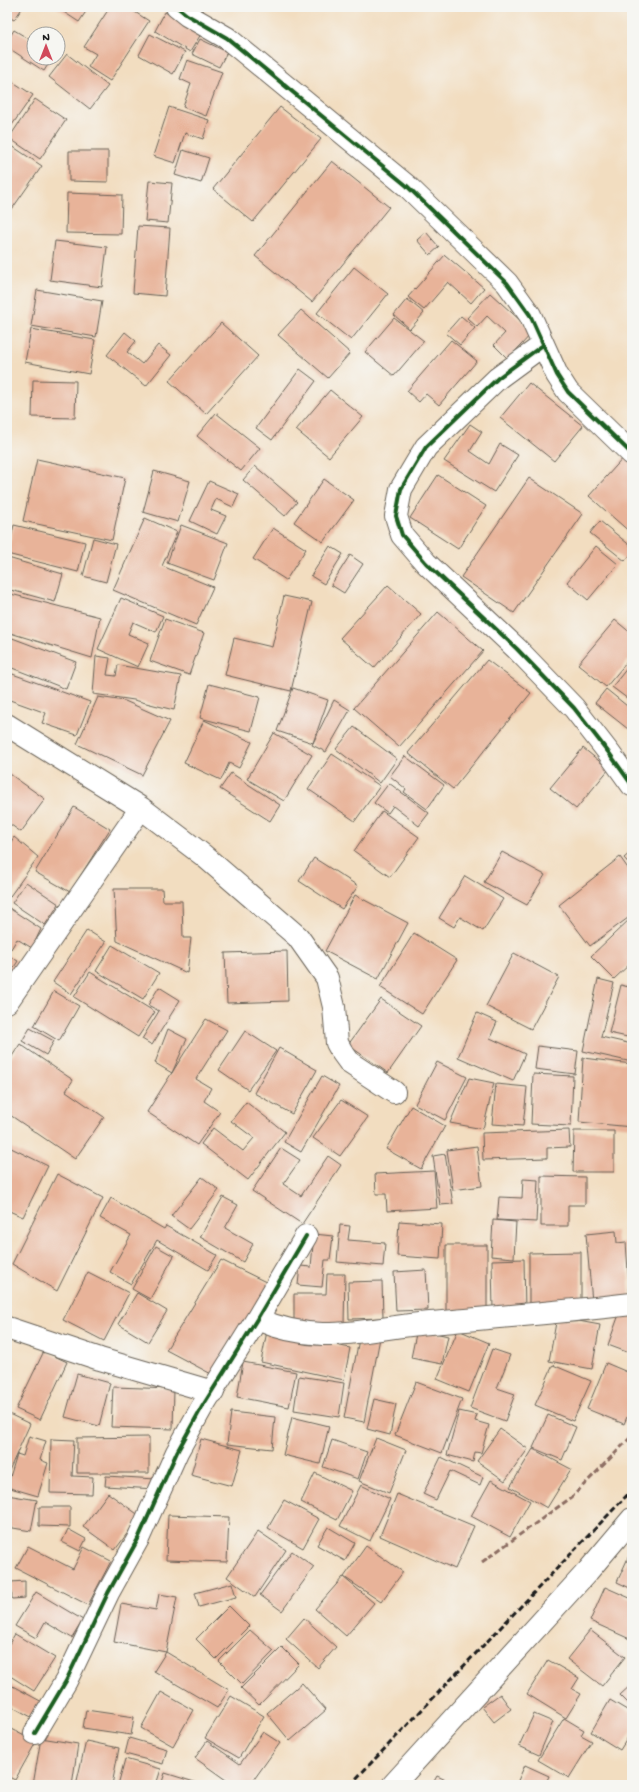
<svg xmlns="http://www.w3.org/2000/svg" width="639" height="1792" font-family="'Gochi Hand',sans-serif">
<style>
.building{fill:#e8b399}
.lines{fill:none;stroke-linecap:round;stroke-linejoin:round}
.minor-casing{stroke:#676055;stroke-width:24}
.minor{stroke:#fff;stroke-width:22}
.rail{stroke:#1c1c1c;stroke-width:3;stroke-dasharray:6 3;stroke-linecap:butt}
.quiet{stroke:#8d6e63;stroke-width:3;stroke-dasharray:6 3;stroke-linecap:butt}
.cycleway-casing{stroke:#f6f6f2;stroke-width:6}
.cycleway{stroke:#1b5e20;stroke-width:4}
</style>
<rect width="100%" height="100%" fill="#f6f6f2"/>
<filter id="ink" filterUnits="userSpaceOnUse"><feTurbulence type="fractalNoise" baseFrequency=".025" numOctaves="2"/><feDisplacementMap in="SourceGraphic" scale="8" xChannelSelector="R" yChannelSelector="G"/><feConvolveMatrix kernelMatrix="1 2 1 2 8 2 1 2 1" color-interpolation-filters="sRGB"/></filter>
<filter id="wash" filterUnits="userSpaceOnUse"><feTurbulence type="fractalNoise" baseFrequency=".012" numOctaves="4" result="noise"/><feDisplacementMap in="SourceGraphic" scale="16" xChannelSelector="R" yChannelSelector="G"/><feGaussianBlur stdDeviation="0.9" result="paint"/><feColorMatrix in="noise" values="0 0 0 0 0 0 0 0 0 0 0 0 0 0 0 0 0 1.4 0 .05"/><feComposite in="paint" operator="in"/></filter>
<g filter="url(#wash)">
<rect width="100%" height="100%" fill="#f2ddc0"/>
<g id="blocks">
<path class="building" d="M7 7H23L14 20 7 16Z
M56 7H89L79 22Z
M110 7H127L149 21 110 81 88 67 96 54 84 47Z
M165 12 201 34 190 52 155 31Z
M14 30 34 42V58H52L44 71 7 47V41Z
M150 34 185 52 173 74 139 55Z
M200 39 227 52 219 67 192 54Z
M67 54 108 86 90 109 49 77Z
M187 60 222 72 206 116 183 107 191 84 180 79Z
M7 78 33 95 12 125 7 122Z
M35 99 66 120 40 159 9 138Z
M169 107 209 120 203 139 185 133 175 163 153 156Z
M280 107 321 139 253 222 213 189Z
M9 144 42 166 12 209 7 205V147Z
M183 150 209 158 201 183 175 175Z
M69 151H108V182L69 181Z
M332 161 389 207 312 302 255 256Z
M149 181 172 183 168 223 145 221Z
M67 193 122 195 121 234 66 233Z
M138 226 170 228 165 296 133 293Z
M426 232 439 247 430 255 417 240Z
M55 241 107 247 102 287 50 280Z
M445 255 484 288 471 303 448 282 424 310 408 297Z
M354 267 388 294 351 340 317 313Z
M37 290 102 301 96 337 31 326Z
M490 293 533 332 508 359 494 345 505 333 487 316 477 327 467 318Z
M407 299 424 313 410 329 394 315Z
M301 310 350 353 328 378 278 335Z
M461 316 475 328 460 345 446 333Z
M394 318 424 341 394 376 365 352Z
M221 323 258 356 206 414 169 381Z
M31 329 95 340 89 374 25 362Z
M125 332 136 341 127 352 142 364 158 345 171 355 146 386 107 355Z
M451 340 477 361 439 405 426 394 419 402 407 391Z
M300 369 316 381 272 440 256 428Z
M33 380 76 381 75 418 32 417Z
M529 383 583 426 554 461 500 418Z
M330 390 363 417 329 457 296 430Z
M216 413 260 448 241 471 197 436Z
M470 424 482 432 470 451 489 464 500 444 518 455 494 492 444 461Z
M625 456 632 462V534L589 496Z
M37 459 125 478 112 540 23 521Z
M255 466 297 502 285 516 243 480Z
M154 471 190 481 178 522 143 512Z
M438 475 486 506 458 549 410 518Z
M529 478 583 514 514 613 461 577Z
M324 479 354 500 323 542 294 522Z
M209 481 239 494 233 507 216 499 211 510 226 516 217 534 190 521Z
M145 518 177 532 162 566 213 587 196 625 113 590Z
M600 521 632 547V553L625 561 590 533Z
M14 525 85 542 78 572 7 554Z
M181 525 228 543 214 580 167 563Z
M273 528 306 549 286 580 253 559Z
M93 538 116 544 106 582 83 576Z
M330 546 343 554 324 584 311 576Z
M596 546 618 564 588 600 567 582Z
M350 555 363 564 344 593 331 585Z
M8 558 63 574 55 602 7 589Z
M388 585 421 614 374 668 340 638Z
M7 593 100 617 92 658 7 632Z
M284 596 312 602 291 691 225 675 234 638 272 647Z
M121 598 163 616 156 632 133 622 128 634 149 643 138 667 98 649Z
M438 612 483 651 399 747 354 708Z
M165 619 204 633 189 675 150 661Z
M615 620 632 634V656L606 687 578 664Z
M7 636 76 662 66 689 7 666Z
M96 656 110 658 107 675 116 676 118 665 181 676 174 710 134 700 93 694Z
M487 660 531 693 453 789 408 753Z
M632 662V702L612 687Z
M7 672 90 702 77 735 42 723 46 713 7 699Z
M209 684 260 697 251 731 200 718Z
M293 688 328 700 313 743 277 731Z
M606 689 632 710V724L628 729 595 703Z
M98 697 125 701 170 721 142 775 77 744Z
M334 700 350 710 326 752 312 745Z
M204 720 252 742 239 768 229 763 221 780 184 763Z
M354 727 397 759 380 783 336 749Z
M274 733 312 755 284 801 247 779Z
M583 748 609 769 576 809 550 788Z
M332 754 380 786 355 821 308 789Z
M405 756 444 785 427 809 404 792 406 789 390 776Z
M7 772 45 799 21 832 7 822Z
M231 773 280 805 270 821 220 789Z
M389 783 429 813 419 826 393 806 388 813 374 803Z
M74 807 110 829 70 892 35 872Z
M382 811 419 837 390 877 354 851Z
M14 837 38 857 8 899 7 848Z
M632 851V867L624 858Z
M502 852 545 875 527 905 484 882Z
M620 857 632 874V915L590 946 559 905Z
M314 858 358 886 342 909 299 881Z
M465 876 503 899 483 931 460 917 454 927 439 918Z
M26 882 59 904 45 925 12 903Z
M114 889H162L163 901H182L183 938H191L187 973 117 941Z
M355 895 408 923 378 979 325 951Z
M9 908 41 929 32 948 17 939 11 949 7 947V911Z
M632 917V962L614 979 591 956Z
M87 930 106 942 71 994 53 982Z
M414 933 457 960 422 1014 380 987Z
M112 945 159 973 143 999 96 971Z
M287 951 288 1001 227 1003 225 953Z
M514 953 559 977 531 1029 486 1006Z
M7 955 18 961 9 975 7 974Z
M90 972 155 1012 138 1037 74 997Z
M598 979 614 983 601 1037 632 1044V1062L583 1051Z
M621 985 632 988V1038L609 1033Z
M159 987 180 1000 152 1045 142 1039 159 1011 148 1005Z
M54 991 79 1006 59 1041 34 1026Z
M381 999 421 1026 388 1073 348 1045Z
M477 1013 497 1022 490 1038 525 1054 513 1081 458 1057Z
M206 1019 227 1030 196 1079 211 1088 204 1101 220 1112 197 1145 147 1112Z
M30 1028 54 1041 46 1055 22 1041Z
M168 1029 187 1039 172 1073 155 1063Z
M245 1031 276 1051 248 1090 219 1070Z
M20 1044 73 1080 66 1091 104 1117 75 1159 7 1113V1064Z
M538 1046 578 1051 575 1074 535 1069Z
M279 1048 317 1070 292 1114 254 1093Z
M583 1058 632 1064V1127L579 1122Z
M437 1062 467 1077 445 1120 415 1104Z
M533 1074 573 1076 571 1126 531 1124Z
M322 1076 339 1086 301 1152 284 1142Z
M469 1078 494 1083 483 1129 450 1123Z
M496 1084 527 1087 523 1126 492 1124Z
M341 1100 368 1117 340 1156 313 1138Z
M246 1102 285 1132 248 1180 201 1144 213 1128 243 1151 254 1138 231 1121Z
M411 1106 445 1126 421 1169 386 1149Z
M569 1130 570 1147 547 1148V1158L483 1160 482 1133Z
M574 1131H614V1172H573Z
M7 1146 48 1166 23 1217 7 1210Z
M477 1146 482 1186 453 1190 447 1150Z
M281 1148 300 1160 283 1184 301 1196 328 1156 341 1165 302 1224 252 1191Z
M445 1154 453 1204 440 1205 433 1156Z
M434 1171 437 1208 387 1211 386 1194H376L375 1174Z
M57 1174 103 1198 57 1291 12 1264Z
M541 1176 585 1177V1205H568V1226H541Z
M202 1177 219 1190 189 1229 171 1216Z
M523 1179 538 1180 536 1222 497 1220 499 1197 522 1198Z
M223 1197 238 1205 225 1228 253 1244 243 1262 200 1237Z
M111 1198 164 1229 166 1226 217 1255 208 1270 157 1240 131 1284 110 1272 131 1235 100 1218Z
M493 1220 516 1222 514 1258 491 1256Z
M399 1221 442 1224 440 1259 397 1256Z
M340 1225 350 1226 348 1240 385 1243 383 1266 337 1262Z
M616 1231 617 1243 626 1242 630 1299 592 1302 586 1234Z
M314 1234 333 1236 330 1260H325L322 1287 298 1285 300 1266 311 1267Z
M446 1245H487V1311H446Z
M156 1246 174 1256 150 1299 132 1289Z
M581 1252V1304H529V1253Z
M524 1259 525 1311H493L492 1260Z
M221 1260 272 1285 217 1377 166 1350Z
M426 1270 428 1310 396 1311 394 1272Z
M88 1272 129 1293 104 1341 63 1320Z
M327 1274H345L344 1324H294V1294H326Z
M382 1281 383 1318 349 1319 348 1282Z
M137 1293 167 1311 148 1342 118 1324Z
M621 1309 632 1313V1354L608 1345Z
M557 1317 600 1325 592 1369 549 1361Z
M417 1329 448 1336 442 1364 411 1358Z
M458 1330 489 1343 469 1392 437 1379Z
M267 1331 350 1348 344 1380 261 1362Z
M360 1334 380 1338 364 1422 344 1418Z
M492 1349 510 1355 497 1388 515 1394 505 1421 470 1408Z
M44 1351 67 1362 40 1420 16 1409Z
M243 1362 296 1372 289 1407 237 1397Z
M606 1363 632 1374V1405L624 1424 587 1409Z
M553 1365 591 1381 573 1421 535 1405Z
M77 1374 110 1383 99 1426 65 1417Z
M299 1376 344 1383 339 1417 294 1410Z
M416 1382 462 1399 442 1453 395 1435Z
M113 1387 174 1389 173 1429 111 1427Z
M374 1399 396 1404 390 1435 367 1429Z
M459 1411 477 1415 475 1421 489 1425 481 1453 475 1452 473 1462 447 1455Z
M231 1412 275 1417 272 1449 227 1444Z
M7 1413 30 1424 7 1475Z
M548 1415 576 1427 562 1460 533 1448Z
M292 1417 329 1426 320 1464 283 1455Z
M500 1429 528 1449 505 1481 477 1461Z
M29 1436 46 1441 40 1460 48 1463 38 1496 7 1487 17 1454 23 1456Z
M149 1437V1473H77V1438Z
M376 1438 406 1450 389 1493 359 1481Z
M51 1439 74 1440 72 1476 93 1477 92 1494 50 1493Z
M201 1439 242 1450 232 1486 191 1475Z
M332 1440 367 1452 358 1479 323 1467Z
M533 1449 571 1469 547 1508 510 1487Z
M441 1457 483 1477 480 1485 450 1471 436 1500 423 1494Z
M315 1473 352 1491 337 1520 301 1502Z
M106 1476 156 1479 155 1489 105 1486Z
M491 1480 530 1501 510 1537 471 1516Z
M361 1485 390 1499 370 1541 340 1526Z
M108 1493 140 1516 115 1550 83 1527Z
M397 1494 474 1526 455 1569 380 1536Z
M7 1495 37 1500 31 1531 7 1527Z
M284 1500 319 1519 303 1548 268 1528Z
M39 1507H70V1527L39 1526Z
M168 1515 229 1517 227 1562 166 1560Z
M328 1527 355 1543 345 1561 317 1545Z
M68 1529 86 1539 80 1551 62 1542Z
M258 1531 286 1550 255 1597 227 1577Z
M28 1546 73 1569 84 1547 111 1561 88 1605 16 1568Z
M366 1546 403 1572 381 1602 344 1577Z
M632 1549V1589L617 1582Z
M292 1551 314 1567 282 1611 260 1595Z
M343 1577 374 1603 346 1636 315 1609Z
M25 1581V1598L12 1599 11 1582Z
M232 1583 236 1597 199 1607 195 1593Z
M605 1587 632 1599V1640L590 1621Z
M36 1592 83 1620 72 1638 45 1622 36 1638 15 1626Z
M159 1594 177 1597 166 1652 114 1642 121 1604 156 1610Z
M229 1606 249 1626 216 1659 196 1639Z
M304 1618 336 1647 318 1668 286 1639Z
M250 1630 274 1651 242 1684 219 1661Z
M590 1630 625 1657 602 1686 567 1659Z
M15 1634 55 1658 34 1691 7 1674V1647Z
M282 1647 299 1664 259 1705 241 1688Z
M166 1652 229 1690 217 1708 154 1671Z
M548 1660 579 1678 572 1689 581 1694 566 1718 527 1694Z
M7 1683 44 1703 35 1719 7 1704Z
M302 1683 326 1710 290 1741 267 1713Z
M632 1684V1707L620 1695Z
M161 1692 193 1710 173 1746 141 1728Z
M500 1694 511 1709 494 1722 482 1707Z
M231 1696 264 1716 239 1758 205 1738Z
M610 1700 632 1713V1731L620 1750 591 1732Z
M86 1710 134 1717 131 1735 83 1728Z
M534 1714 553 1722 539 1755 519 1746Z
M564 1718 584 1730 581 1735 592 1741 569 1778 538 1760Z
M7 1727 36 1742 15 1780 7 1776Z
M263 1732 280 1743 250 1785H233L195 1758 207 1741 240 1764Z
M41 1738 78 1744 72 1785H33Z
M129 1738 167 1749 163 1764 125 1754Z
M86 1741 119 1748 112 1785H76Z
M125 1759 161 1769 156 1785H118Z
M525 1765 549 1776 545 1785H516Z
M165 1773 204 1785H161Z
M437 1776 457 1785H432Z"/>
</g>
</g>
<g filter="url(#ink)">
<use href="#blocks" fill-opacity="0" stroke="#676055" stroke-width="1"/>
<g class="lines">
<g class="minor-casing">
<path id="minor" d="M177 7 187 15 227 38 407 186 471 248 507 283 530 315 557 375 568 392 632 454
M543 345 498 378 426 447 401 489 396 516 402 535 426 563 517 649 574 708 609 753 632 785
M7 725 141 808 203 855 298 937 327 978 334 1007 337 1043 342 1052 350 1063 394 1092
M7 1002 141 808
M257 1319C321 1347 365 1328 430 1323 497 1317 565 1312 632 1304
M7 1328 100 1359 213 1392
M35 1733 66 1681 108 1593 138 1539 177 1452 202 1407 257 1319 306 1236
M393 1785 588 1571 632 1519"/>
</g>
<use href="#minor" class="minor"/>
<path class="rail" d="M350 1785 632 1490"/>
<path class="quiet" d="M482 1562 572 1497 632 1436"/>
<g class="cycleway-casing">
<path id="cycleway" d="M177 7 187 15 227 38 407 186 471 248 507 283 530 315 557 375 568 392 632 454
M543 345 498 378 426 447 401 489 396 516 402 535 426 563 517 649 574 708 609 753 632 785
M35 1733 66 1681 108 1593 138 1539 177 1452 202 1407 257 1319 306 1236"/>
</g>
<use href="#cycleway" class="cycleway"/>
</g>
</g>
<rect width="639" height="1792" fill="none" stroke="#f6f6f2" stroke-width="24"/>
<g transform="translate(46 46)"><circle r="19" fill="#f6f6f2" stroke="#9f9f9c"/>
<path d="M0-3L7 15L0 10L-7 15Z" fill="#d1495b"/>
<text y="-6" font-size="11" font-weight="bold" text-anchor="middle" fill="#1c1c1c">N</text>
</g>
</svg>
